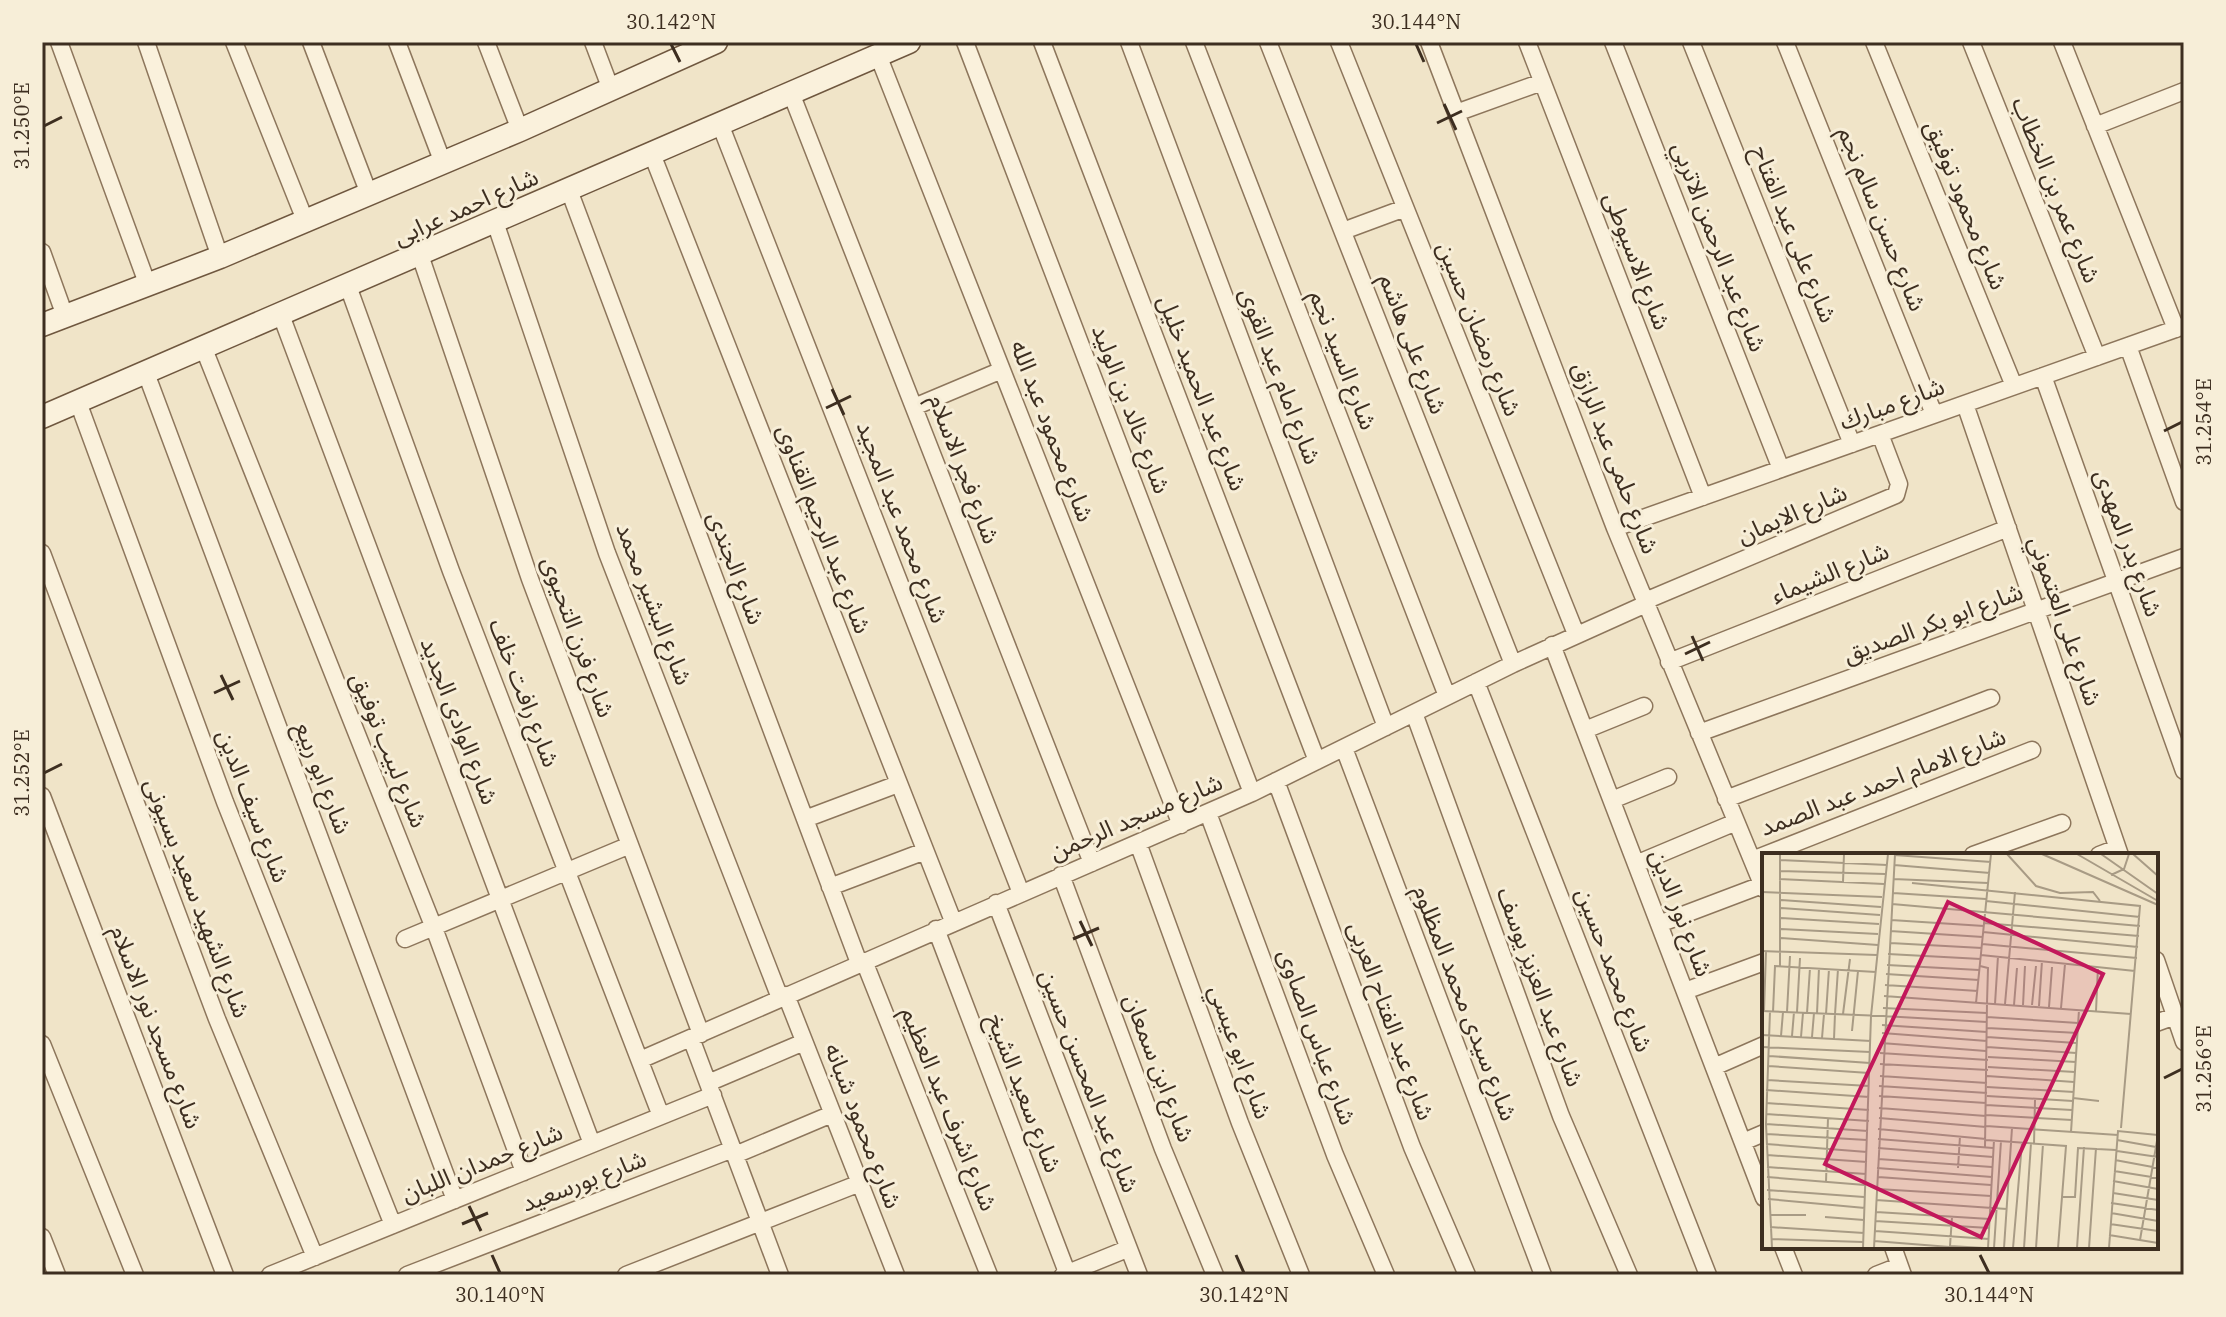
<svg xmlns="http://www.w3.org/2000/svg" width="2226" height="1317" font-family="'IBM Plex Serif','Noto Sans Arabic',serif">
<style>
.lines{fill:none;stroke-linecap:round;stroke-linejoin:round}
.street-casing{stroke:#8d765c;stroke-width:19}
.secondary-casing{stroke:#6f573f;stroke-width:25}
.street{stroke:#faf1dc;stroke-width:16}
.secondary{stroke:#faf1dc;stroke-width:22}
.ticks{fill:none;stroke:#3d2e20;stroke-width:3}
.labels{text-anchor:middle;stroke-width:6;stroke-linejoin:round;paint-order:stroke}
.street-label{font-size:24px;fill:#3d2e20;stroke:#f7eed8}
.inset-road{fill:none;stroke:#a89b85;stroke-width:2}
.view{fill:#c2185b;fill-opacity:0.15;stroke:#c2185b;stroke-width:4}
.inset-edge{fill:none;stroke:#3d2e20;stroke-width:4}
.neatline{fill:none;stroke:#3d2e20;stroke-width:3}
.ticks-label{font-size:20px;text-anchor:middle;fill:#3d2e20}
</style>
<rect width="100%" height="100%" fill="#f0e4c8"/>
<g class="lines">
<g class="street-casing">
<path id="street" d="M59 42 147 283
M146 42 220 257
M234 42 305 220
M311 42 369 194
M397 42 443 163
M486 42 520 130
M593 42 610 87
M965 42 1252 793
M1042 42 1317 761
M1129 42 1386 727
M1194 42 1447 696
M1268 42 1513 664
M1339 42 1576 634
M1429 42 1615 528 1764 889
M1527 42 1703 497
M1613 42 1781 469
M1691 42 1852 444
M1785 42 1934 414
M1874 42 2014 386
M1971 42 2097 357
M2062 42 2176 329
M878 55 1181 825
M791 93 1092 863
M1456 113 1542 82
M720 124 1021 893
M2095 126 2184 91
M652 154 953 921
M569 190 859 963
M495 222 607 553 780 998
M1343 231 1405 208
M42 252 65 316
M420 255 530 579 701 1034
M348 286 451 571 661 1116
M281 315 592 1144
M2128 346 2184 502
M204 349 434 928 524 1172
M146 373 455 1200
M2043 376 2184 771
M78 402 225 802 393 1225
M1965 404 2120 855
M914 407 1002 370
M1615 528 2184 326
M42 553 217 1019 315 1257
M1645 601 1896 495 1899 484 1880 434
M1552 645 1764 1198
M1669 662 2008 528
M1476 682 1708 1275
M1414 713 1561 1116 1629 1275
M1585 730 1644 706
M1699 733 2184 557
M1344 748 1543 1275
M1276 781 1412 1147 1467 1275
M42 796 225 1275
M1726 799 1991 698
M1612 800 1668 777
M1208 813 1335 1155 1386 1275
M805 819 898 784
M1138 843 1240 1123 1301 1275
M1973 855 2062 823
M2099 855 2117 848
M1752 860 2032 750
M1636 864 1736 822
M1061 875 1163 1149 1215 1275
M830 887 925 851
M996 903 1139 1275
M1659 924 1762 885
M936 929 1068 1275
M405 939 630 845
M2156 960 2184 1042
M864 961 989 1275
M1685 991 1764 962
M786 995 896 1275
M2156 1023 2175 1016
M691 1038 780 1275
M42 1044 135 1275
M640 1060 1252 793 1513 664 1646 604
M1714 1067 1764 1045
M708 1083 804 1042
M1743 1142 1764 1133
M735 1155 832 1114
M42 1237 57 1275
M1783 1247 1794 1275
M1893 1247 1903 1275
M270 1275 713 1095
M407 1275 733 1149
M626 1275 860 1183
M1063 1275 1127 1249
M1876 1275 1899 1266"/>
</g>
<g class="secondary-casing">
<path id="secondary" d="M42 325 220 257 520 130 716 42
M42 417 909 42"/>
</g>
<use href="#street" class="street"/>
<use href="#secondary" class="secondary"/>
</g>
<path class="ticks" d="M671 44 680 62M1416 44 1424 62M1444 104 1456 130M1437 123 1462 111M44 126 62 117M832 389 844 415M826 408 851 396M2164 431 2182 422M1692 636 1703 661M1685 654 1710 642M221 675 233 700M214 693 240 681M44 773 62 764M1080 921 1092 946M1073 939 1099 928M2164 1078 2182 1069M469 1206 481 1231M462 1224 488 1213M492 1255 500 1273M1236 1255 1244 1273M1980 1255 1989 1273"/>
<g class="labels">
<g class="street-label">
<text transform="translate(2056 190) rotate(68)" y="8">شارع عمر بن الخطاب</text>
<text transform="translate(1966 205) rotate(68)" y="8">شارع محمود توفيق</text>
<text transform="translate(466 207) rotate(-24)" y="8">شارع احمد عرابى</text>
<text transform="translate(1882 219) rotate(68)" y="8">شارع حسن سالم نجم</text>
<text transform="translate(1794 234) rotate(68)" y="8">شارع على عبد الفتاح</text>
<text transform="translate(1719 247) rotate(69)" y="8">شارع عبد الرحمن الاتربي</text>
<text transform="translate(1637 261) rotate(69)" y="8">شارع الاسيوطى</text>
<text transform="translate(1479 329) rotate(68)" y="8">شارع رمضان حسين</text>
<text transform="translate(1413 344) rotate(69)" y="8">شارع على هاشم</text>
<text transform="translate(1343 360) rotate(69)" y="8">شارع السيد نجم</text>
<text transform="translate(1280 376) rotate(69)" y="8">شارع امام عبد القوى</text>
<text transform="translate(1202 393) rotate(69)" y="8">شارع عبد الحميد خليل</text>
<text transform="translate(1892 404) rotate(-20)" y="8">شارع مبارك</text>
<text transform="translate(1131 409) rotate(69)" y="8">شارع خالد بن الوليد</text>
<text transform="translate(1052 431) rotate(69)" y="8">شارع محمود عبد الله</text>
<text transform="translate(1615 458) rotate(69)" y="8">شارع حلمى عبد الرازق</text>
<text transform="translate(964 469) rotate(69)" y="8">شارع فجر الاسلام</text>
<text transform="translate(1792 514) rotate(-23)" y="8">شارع الايمان</text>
<text transform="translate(902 522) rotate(69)" y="8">شارع محمد عبد المجيد</text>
<text transform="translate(824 529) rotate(69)" y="8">شارع عبد الرحيم القناوى</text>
<text transform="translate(2128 543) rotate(70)" y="8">شارع بدر المهدى</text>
<text transform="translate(736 568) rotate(69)" y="8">شارع الجندى</text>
<text transform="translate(1830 573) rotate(-22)" y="8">شارع الشيماء</text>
<text transform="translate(654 604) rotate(69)" y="8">شارع البشير محمد</text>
<text transform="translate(2065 621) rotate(71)" y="8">شارع على العتموني</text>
<text transform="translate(1933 623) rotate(-20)" y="8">شارع ابو بكر الصديق</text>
<text transform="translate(578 637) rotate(70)" y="8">شارع فرن التحيوى</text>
<text transform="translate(524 693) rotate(69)" y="8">شارع رافت خلف</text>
<text transform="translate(459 721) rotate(69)" y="8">شارع الوادى الجديد</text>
<text transform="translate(389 750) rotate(68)" y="8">شارع لبيب توفيق</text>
<text transform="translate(323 778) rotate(69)" y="8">شارع ابو ربيع</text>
<text transform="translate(1883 782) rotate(-21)" y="8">شارع الامام احمد عبد الصمد</text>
<text transform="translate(253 806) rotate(69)" y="8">شارع سيف الدين</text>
<text transform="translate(1136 817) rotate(-23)" y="8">شارع مسجد الرحمن</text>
<text transform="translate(197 898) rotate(69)" y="8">شارع الشهيد سعيد بسيونى</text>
<text transform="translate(1681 913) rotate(69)" y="8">شارع نور الدين</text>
<text transform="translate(1614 970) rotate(69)" y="8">شارع محمد حسين</text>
<text transform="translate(1540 987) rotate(70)" y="8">شارع عبد العزيز يوسف</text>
<text transform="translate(1465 1003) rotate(69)" y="8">شارع سيدى محمد المظلوم</text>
<text transform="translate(1391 1021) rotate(70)" y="8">شارع عبد الفتاح العربى</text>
<text transform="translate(156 1027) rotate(69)" y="8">شارع مسجد نور الاسلام</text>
<text transform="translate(1317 1037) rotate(70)" y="8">شارع عباس الصاوى</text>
<text transform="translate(1240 1052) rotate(70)" y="8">شارع ابو عيسي</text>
<text transform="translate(1159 1068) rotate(69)" y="8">شارع ابن سمعان</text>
<text transform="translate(1089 1081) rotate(69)" y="8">شارع عبد المحسن حسين</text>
<text transform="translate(1024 1093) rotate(69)" y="8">شارع سعيد الشيخ</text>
<text transform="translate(949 1109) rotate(68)" y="8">شارع اشرف عبد العظيم</text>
<text transform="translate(863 1126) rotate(69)" y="8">شارع محمود شبانه</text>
<text transform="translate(482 1163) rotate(-22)" y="8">شارع حمدان اللبان</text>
<text transform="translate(584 1181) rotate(-21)" y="8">شارع بورسعيد</text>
</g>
</g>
<g transform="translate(1762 853)">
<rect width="396" height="396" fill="#f0e4c8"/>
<path class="inset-road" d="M18 1V113M245 1 274 33 298 40 331 39 338 48M280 1 396 52M315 1 396 48M339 1 396 41M371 1 396 23M132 2 229 9M18 7 125 12M132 12 228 20M18 18 123 21M349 22 362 16 367 1M17 26 122 31M131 26 226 30M81 29 82 1M150 30 378 53 359 275M0 39 120 44M131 40 224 46M19 47 119 54M224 48 378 64M130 51 378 73M19 55 118 62M19 65 117 71M129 67 222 73M222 70 377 83M19 76 116 81M128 78 221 84M221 79 376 94M19 85 116 92M128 90 220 95M220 91 375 105M0 98 115 102M126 101 219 106M219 102 373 118M125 112 217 117M218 113 226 115 225 150M124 121 217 127M123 132 216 138M122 143 369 161M214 150 229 1M233 151 236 103M243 151 253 39M252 152 255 115M261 152 263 113M270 152 274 113M277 153 280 108M287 154 290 114M121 155 225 160M299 155 303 111M0 158 121 163M2 158 4 98M8 158 4 271 10 395M334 158 336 114M11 159 13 113 114 119M25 159 28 103M35 159 38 105M45 160 48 115M55 160 57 115M64 161 67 116M73 161 76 116M81 161 88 106M121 163 225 169M225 164 316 170M120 172 225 179M225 175 316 180M90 178 96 118M120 180 225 188M0 182 109 188M19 183 21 159M30 183 32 159M39 184 41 160M50 184 52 160M225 184 314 190M60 185 62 161M72 186 73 161M119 190 224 198M0 194 108 199M225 194 314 200M118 200 226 207M7 203 108 210M226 204 314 209M118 211 226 217M6 213 107 220M226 214 313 219M118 223 225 230M225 223 312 229M5 227 107 233M117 233 225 240M225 234 312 239M4 237 107 244M117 243 224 250M225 243 311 248M311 245 337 248M4 250 107 257M224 252 310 257M117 255 224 263M4 261 107 268M224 262 310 267M117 265 224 274M4 271 106 278M224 273 356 282M116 276 224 286M309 279 317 157M4 281 105 287M116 286 231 295M224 287 304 293 296 395M355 287 394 294M4 291 105 299M272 291 273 247M223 294 225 150M116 295 231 304M355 298 396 304M5 302 105 309M116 306 230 314M353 307 396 315M5 314 104 321M115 315 230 324M196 315 198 283M352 318 396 325M5 324 103 332M116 324 229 332M351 328 396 336M64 329 66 265M116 336 229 343M5 337 102 344M351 340 396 347M301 344H313L316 295 354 297M6 346 103 355M114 347 245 356M349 350 396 357M114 359 228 366M349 360 396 368M8 362H44M63 364 102 367M113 368 227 375M348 371 396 378M8 374 102 380M113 378 227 386M347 382 396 390M9 386 101 389M378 387 396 282M112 388 188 394M188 393 222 395M188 393 190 364M101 395 109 163 126 1M112 395 133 1M226 395 232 287M232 395 239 288M242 395 250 275M251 395 260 290M262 395 269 290M274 395 281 291M315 395 322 294M327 395 334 295M347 395 356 278 396 282"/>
<path class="view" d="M186 49 341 121 219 384 63 311Z"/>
<rect width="396" height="396" class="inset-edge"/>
</g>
<rect width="2226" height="1317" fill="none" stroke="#f7eed8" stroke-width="88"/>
<rect x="44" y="44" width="2138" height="1229" class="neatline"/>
<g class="ticks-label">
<text x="671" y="29">30.142°N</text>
<text x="1416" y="29">30.144°N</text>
<text transform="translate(22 126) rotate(-90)" y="7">31.250°E</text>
<text transform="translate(2204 422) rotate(-90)" y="7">31.254°E</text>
<text transform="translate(22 773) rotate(-90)" y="7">31.252°E</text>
<text transform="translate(2204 1069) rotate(-90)" y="7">31.256°E</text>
<text x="500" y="1302">30.140°N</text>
<text x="1244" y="1302">30.142°N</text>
<text x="1989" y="1302">30.144°N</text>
</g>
</svg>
